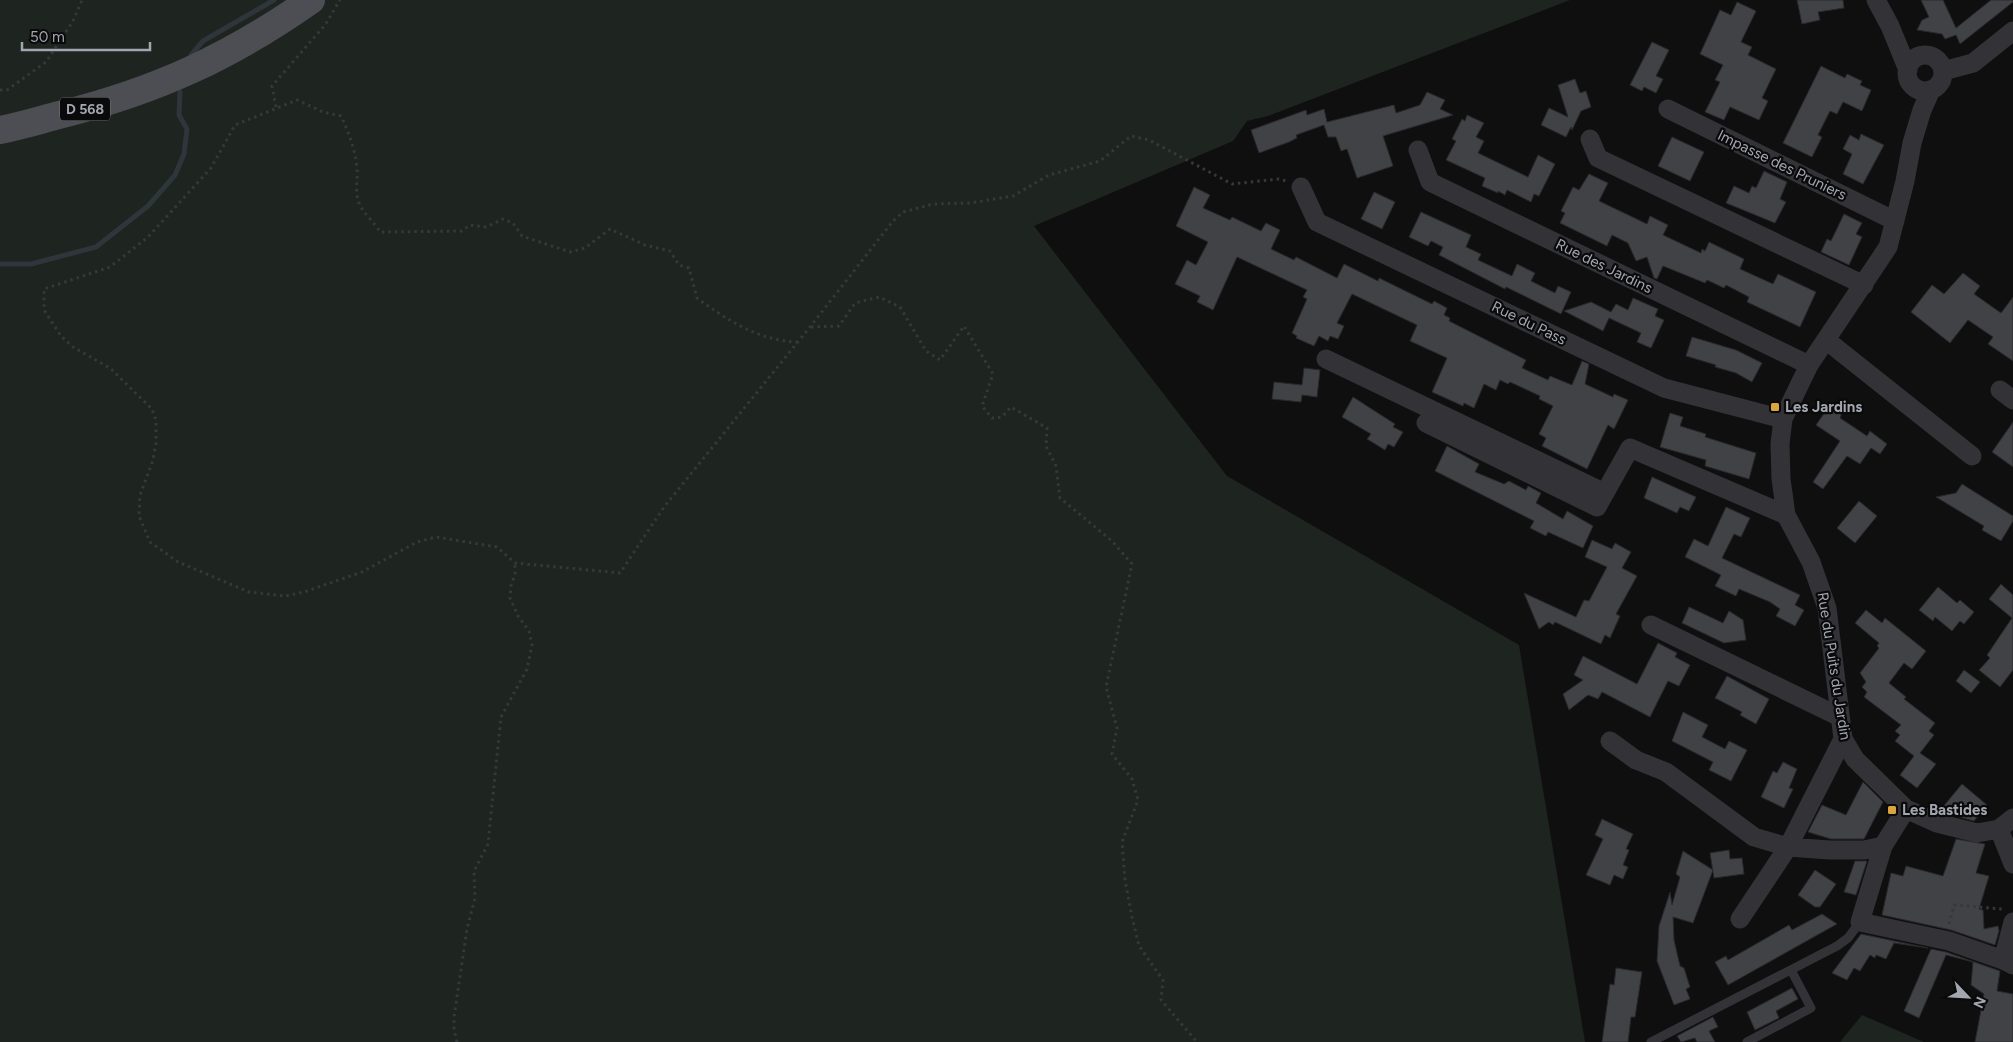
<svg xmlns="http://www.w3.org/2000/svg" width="2013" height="1042" font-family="Figtree,sans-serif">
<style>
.green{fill:#1e241f}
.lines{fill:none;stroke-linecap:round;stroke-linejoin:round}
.stream{stroke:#2e353b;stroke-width:5}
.building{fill:#414245;stroke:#29292c}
.path{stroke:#37383c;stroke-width:3;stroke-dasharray:2.5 4;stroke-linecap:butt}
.lane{stroke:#333337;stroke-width:9}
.street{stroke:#333337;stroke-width:19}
.primary{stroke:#4d4e53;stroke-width:28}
.poi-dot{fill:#daa53d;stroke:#0a0a0b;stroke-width:2}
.labels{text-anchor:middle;stroke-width:4.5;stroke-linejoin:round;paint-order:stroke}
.shield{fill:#0a0a0b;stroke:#74777e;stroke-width:1}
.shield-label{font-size:14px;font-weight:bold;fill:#a2a6af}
.street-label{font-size:15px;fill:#a2a6af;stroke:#0a0a0b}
.poi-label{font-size:15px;font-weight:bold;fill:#a2a6af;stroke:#0a0a0b;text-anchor:start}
</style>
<rect width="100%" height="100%" fill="#0f0f10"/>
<path class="green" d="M0 0H1570L1268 116 1247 121 1233 141 1034 226 1227 476 1519 645 1585 1042H0Z
M1862 1015 1924 1042H1840Z"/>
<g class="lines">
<path class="stream" d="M191 55 203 41 274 0
M0 264H31L96 247 148 206 175 175 184 154 187 129 179 115 180 92"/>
</g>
<path class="building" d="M1797 0H1843L1844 8 1818 12 1820 20 1802 24Z
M1921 0H1943L1956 28 1991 0H2013V2L1960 44 1956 35 1945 39 1942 34 1917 30 1922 20 1929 17Z
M1737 2 1756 11 1741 42 1752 47 1748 55 1776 69 1762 98 1768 101 1759 120 1730 107 1724 120 1705 112 1720 82 1715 80 1723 65 1700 54 1720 10 1731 15Z
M1652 42 1669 50 1656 76 1663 79 1656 93 1644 87 1642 91 1630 85Z
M1821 66 1845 78 1847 74 1862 81 1860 85 1871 90 1862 111 1843 102 1837 114 1830 111 1818 135 1822 137 1812 157 1783 143Z
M1575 79 1580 93 1586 91 1591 107 1581 111 1572 130 1571 127 1566 137 1541 125 1549 108 1568 117 1558 85Z
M1427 92 1445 100 1440 109 1453 115 1383 136 1393 166 1357 178 1347 149 1341 151 1336 137H1328L1324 125 1296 135 1297 138 1289 142 1259 153 1251 130 1306 110 1307 115 1324 109 1327 122 1394 105 1396 113 1420 105Z
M1467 115 1484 123 1476 137 1484 141 1478 153 1528 177 1538 155 1555 164 1539 196 1534 194 1531 202 1507 190 1505 195 1498 191V193L1482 186 1485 178 1446 160 1456 141 1452 139 1462 119 1465 121Z
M1861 134 1884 145 1863 184 1843 174 1852 154 1843 149 1850 135 1859 140Z
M1672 137 1704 152 1690 181 1658 166Z
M1764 171 1787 182 1780 199 1786 202 1775 223 1726 203 1734 186 1749 193 1752 186 1756 188Z
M1589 174 1608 183 1599 201 1647 224 1650 216 1668 225 1663 235 1701 253 1702 249 1705 251 1709 242 1744 259 1740 269 1773 284 1778 274 1816 292 1800 327 1747 302 1749 297 1726 285 1724 288 1707 280 1705 283 1663 266 1657 279 1654 278 1647 257 1636 261 1628 243 1612 235 1607 246 1560 223 1565 213 1561 211 1573 187 1579 190Z
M1194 187 1210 195 1203 208 1230 220 1232 217 1261 231 1266 223 1280 230 1271 249 1294 260 1296 257 1337 278 1344 264 1378 281 1379 278 1432 304 1434 301 1447 308 1444 315 1450 318 1449 321 1526 360 1522 368 1548 380 1550 376 1572 385 1582 361 1589 364 1585 384 1613 397 1614 394 1628 400 1614 429 1608 425 1587 469 1542 446 1546 438 1539 434 1553 406 1539 399 1540 396 1510 382 1508 384 1500 380 1496 390 1484 384 1474 408 1464 403 1463 406 1432 392 1447 358 1410 341 1417 325 1352 294 1337 323 1344 326 1338 339 1330 336 1328 341 1319 336 1314 346 1296 338 1297 336 1292 333 1307 299 1303 297 1307 290 1237 257 1213 310 1197 302 1200 296 1175 284 1187 260 1196 265 1208 242 1176 226Z
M1374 192 1395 202 1382 229 1361 219Z
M1421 212 1471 235 1466 247 1481 254 1478 260 1512 276 1517 264 1535 273 1531 281 1555 293 1558 286 1571 292 1561 314 1506 287 1505 289 1439 255 1443 247 1431 241 1428 246 1409 237Z
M1844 214 1862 223 1856 234 1862 237 1849 265 1821 252 1827 239 1831 241Z
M1963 273 1980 286 1974 294 2001 313 2013 297V361L1988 344 1993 337 1968 320 1950 343 1911 312 1932 285 1944 294Z
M1633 298 1658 309 1655 316 1664 320 1651 348 1637 342 1641 333 1609 318 1603 331 1564 311 1591 302 1611 312 1616 304 1628 310Z
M1692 337 1736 350 1762 363 1752 382 1736 373 1715 367 1716 365 1686 356Z
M1304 368 1320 370 1317 397 1302 395 1301 402 1272 399 1274 382 1302 385Z
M1353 397 1395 424 1393 427 1403 432 1394 447 1388 444 1385 450 1367 439 1371 434 1342 417Z
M1832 402 1843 410 1840 418 1867 436 1870 431 1887 444 1880 454 1871 448 1860 464 1847 456 1823 489 1813 482 1840 441 1816 425Z
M1670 413 1683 417 1680 426 1706 434 1705 437 1756 453 1749 479 1705 466 1706 460 1660 447Z
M2013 422V467L1992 452Z
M1447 446 1479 464 1475 472 1504 484 1509 481 1526 490 1528 486 1541 493 1536 503 1563 519 1567 511 1593 526 1583 548 1548 532 1546 536 1530 528 1534 521 1435 471Z
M1652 477 1696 497 1689 511 1680 507 1677 513 1644 498Z
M1962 484 2013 516V521L2001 541 1982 530 1984 526 1936 497 1956 493Z
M1859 501 1877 516 1855 543 1837 528Z
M1726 507 1750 518 1741 537 1734 534 1722 558 1800 595 1795 605 1804 610 1795 626 1776 616 1780 609 1770 602 1739 589 1736 596 1715 586 1721 575 1685 557 1694 539 1708 546Z
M1592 540 1612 549 1615 543 1631 552 1622 568 1637 576 1616 614 1620 616 1610 638 1605 635 1601 644 1555 622 1553 625 1549 622 1539 629 1524 593 1576 617 1584 600 1589 601 1607 567 1585 557Z
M2001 584 2013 595V670L2000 687 1979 670 1990 658 1987 655 2012 618 1989 599Z
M1938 587 1957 603 1960 600 1974 612 1964 624 1960 621 1952 631 1935 617 1933 621 1919 610Z
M1689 607 1723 623 1729 611 1743 620 1746 640 1724 643 1682 623Z
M1866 610 1882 623 1885 618 1926 651 1912 669 1904 663 1889 683 1906 697 1904 699 1935 723 1929 731 1934 735 1920 753 1936 764 1917 788 1900 775 1914 756 1895 741 1900 735 1895 731 1901 725 1864 697 1867 692 1862 687 1866 682 1860 673 1879 648 1877 646 1879 643 1855 623Z
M1658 643 1677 653 1675 657 1690 665 1679 686 1668 681 1650 717 1602 692 1598 699 1588 695 1569 710 1563 694 1583 680 1574 675 1583 656 1637 684Z
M1964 670 1980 682 1971 693 1956 681Z
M1727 676 1769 699 1756 724 1740 715 1742 712 1715 698Z
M1683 712 1708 725 1702 737 1725 749 1729 741 1747 750 1731 781 1709 770 1713 762 1672 741Z
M1783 762 1797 769 1789 788 1793 789 1784 808 1761 797 1773 771 1777 773Z
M1863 782 1883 802 1864 839H1831L1808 832 1822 805 1846 815Z
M1962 784 1987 805 1974 821 1949 814 1942 808Z
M1602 819 1633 834 1626 849 1629 850 1623 865 1628 867 1623 879 1614 875 1610 885 1586 875 1603 839 1595 835Z
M1956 839 1985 844 1976 873 1989 876 1979 909 1983 910 1984 929 1998 926 1999 931 1995 945 1951 930 1882 915 1891 873 1903 876 1906 866 1943 876Z
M1729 850 1730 859 1742 858 1744 874 1714 878 1710 853Z
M1683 851 1713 870 1693 923 1673 917 1674 940 1680 966 1684 968 1690 987 1686 989 1690 999 1674 1005 1657 961 1659 926 1670 892 1672 905 1680 877 1676 874Z
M1855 861H1867L1856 895 1844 892Z
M1815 870 1836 884 1820 907H1815L1798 895Z
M1822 914 1837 924 1728 985 1715 962 1726 956 1728 960 1789 925 1792 930Z
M1861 934 1928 948 1894 943 1886 959 1876 955 1875 958 1870 955 1860 971 1854 968 1847 980 1832 973Z
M1931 949 1946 952 2000 971 1997 991 2013 994V1042H1975L1984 994 1971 985 1973 962 1946 955 1919 1018 1904 1011Z
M1616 968 1642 972 1635 1017H1631L1628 1042H1602L1610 984 1614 985Z
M1792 988 1798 999 1776 1011 1779 1018 1755 1030 1747 1012Z
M1713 1017 1718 1027 1709 1031 1715 1042H1697L1695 1038 1681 1042 1677 1036Z"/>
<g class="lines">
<path class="path" d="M0 90H7L46 62 73 21 82 0
M276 107 272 86 325 25 340 0
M811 327 839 326 855 303 879 297 900 307 926 351 940 360 964 326 993 374 982 406 992 418 1002 417 1011 407 1047 428 1046 446 1056 466 1060 498 1112 541 1132 564 1106 687 1117 728 1112 754 1132 779 1138 800 1122 842 1125 880 1132 917 1139 946 1163 980 1161 1000 1197 1042
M798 342C759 341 727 320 697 298L689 268 679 265 670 251 645 245 610 229 585 248 570 252 522 236 513 223 503 219 486 227 470 225 462 231 380 232C374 221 361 212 358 200 355 190 358 178 357 168 355 149 349 133 341 116L323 112 297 100 235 125 211 168 148 237 110 267 44 289V310L61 336 73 347 110 368 152 409 156 420V443L153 460 140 495 139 516 150 542 178 562 249 592 285 596 304 592 362 572 417 542 436 537 497 547 515 563 620 573 664 507 810 327 893 221 903 212 933 204 970 203 1013 196 1049 175 1100 161 1131 136 1149 140 1232 184 1279 179 1286 181
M1949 924 1954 905 2002 909
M457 1042 454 1029V1017L467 929 475 898 474 871 488 844 501 717 527 669 532 645 529 631 518 616 510 598 511 586 515 574V563"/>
<path class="lane" d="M1651 1042 1837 946 1848 938 1860 922
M1747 1042 1811 1008 1791 970"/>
<path class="street" d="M1876 0 1890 26 1908 70
M1907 73a18 18 0 1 1 36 0a18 18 0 1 1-36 0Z
M1943 71 1973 63 2013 31
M1931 90 1922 110 1912 143 1905 181 1888 247 1809 365 1783 419 1780 444 1781 479 1786 515 1811 562 1827 608 1843 739 1855 759 1906 809 1937 823 1977 833 1999 829 2013 818
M1668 109 1895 221
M1590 139 1598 158 1864 285
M1418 150 1430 182 1809 365
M1301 187 1317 222 1664 388 1783 419
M1826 340 1972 456
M1326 359 1605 493
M2000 390 2013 400
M1426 423 1597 507 1630 448 1786 515
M1651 625 1840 717
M1610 741 1636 760 1666 772 1754 837 1788 847 1830 850H1864L1883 846
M1906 809 1883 846 1860 922 1949 941 2003 960
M1999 829 2013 864
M1740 919 1788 847 1843 739
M2013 922 2003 960 2013 965"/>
<path class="primary" d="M0 130C20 126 40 120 59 115 156 91 230 57 311 0"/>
</g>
<g class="poi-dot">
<rect x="1770" y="402" width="10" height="10" rx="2.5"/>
<rect x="1887" y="805" width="10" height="10" rx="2.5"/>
</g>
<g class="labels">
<rect class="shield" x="60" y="97.5" width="50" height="23" rx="4"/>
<g class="shield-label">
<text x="85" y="114">D 568</text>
</g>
<g class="street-label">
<text transform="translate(1782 165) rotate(26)" y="5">Impasse des Pruniers</text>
<text transform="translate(1604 266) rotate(26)" y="5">Rue des Jardins</text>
<text transform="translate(1529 323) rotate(26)" y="5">Rue du Pass</text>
<text transform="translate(1834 666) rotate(81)" y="5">Rue du Puits du Jardin</text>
</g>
<g class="poi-label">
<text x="1785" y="412">Les Jardins</text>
<text x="1902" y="815">Les Bastides</text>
</g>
</g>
<g transform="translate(1968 997) rotate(115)" stroke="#0a0a0b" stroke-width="4" paint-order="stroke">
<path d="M0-4L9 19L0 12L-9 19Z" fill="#a2a6af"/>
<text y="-8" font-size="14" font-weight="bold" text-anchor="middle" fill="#a2a6af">N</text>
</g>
<path d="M22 42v8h128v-8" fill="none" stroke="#a2a6af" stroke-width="2.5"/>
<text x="30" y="42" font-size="15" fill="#a2a6af" stroke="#0a0a0b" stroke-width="4" paint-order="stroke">50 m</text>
</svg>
